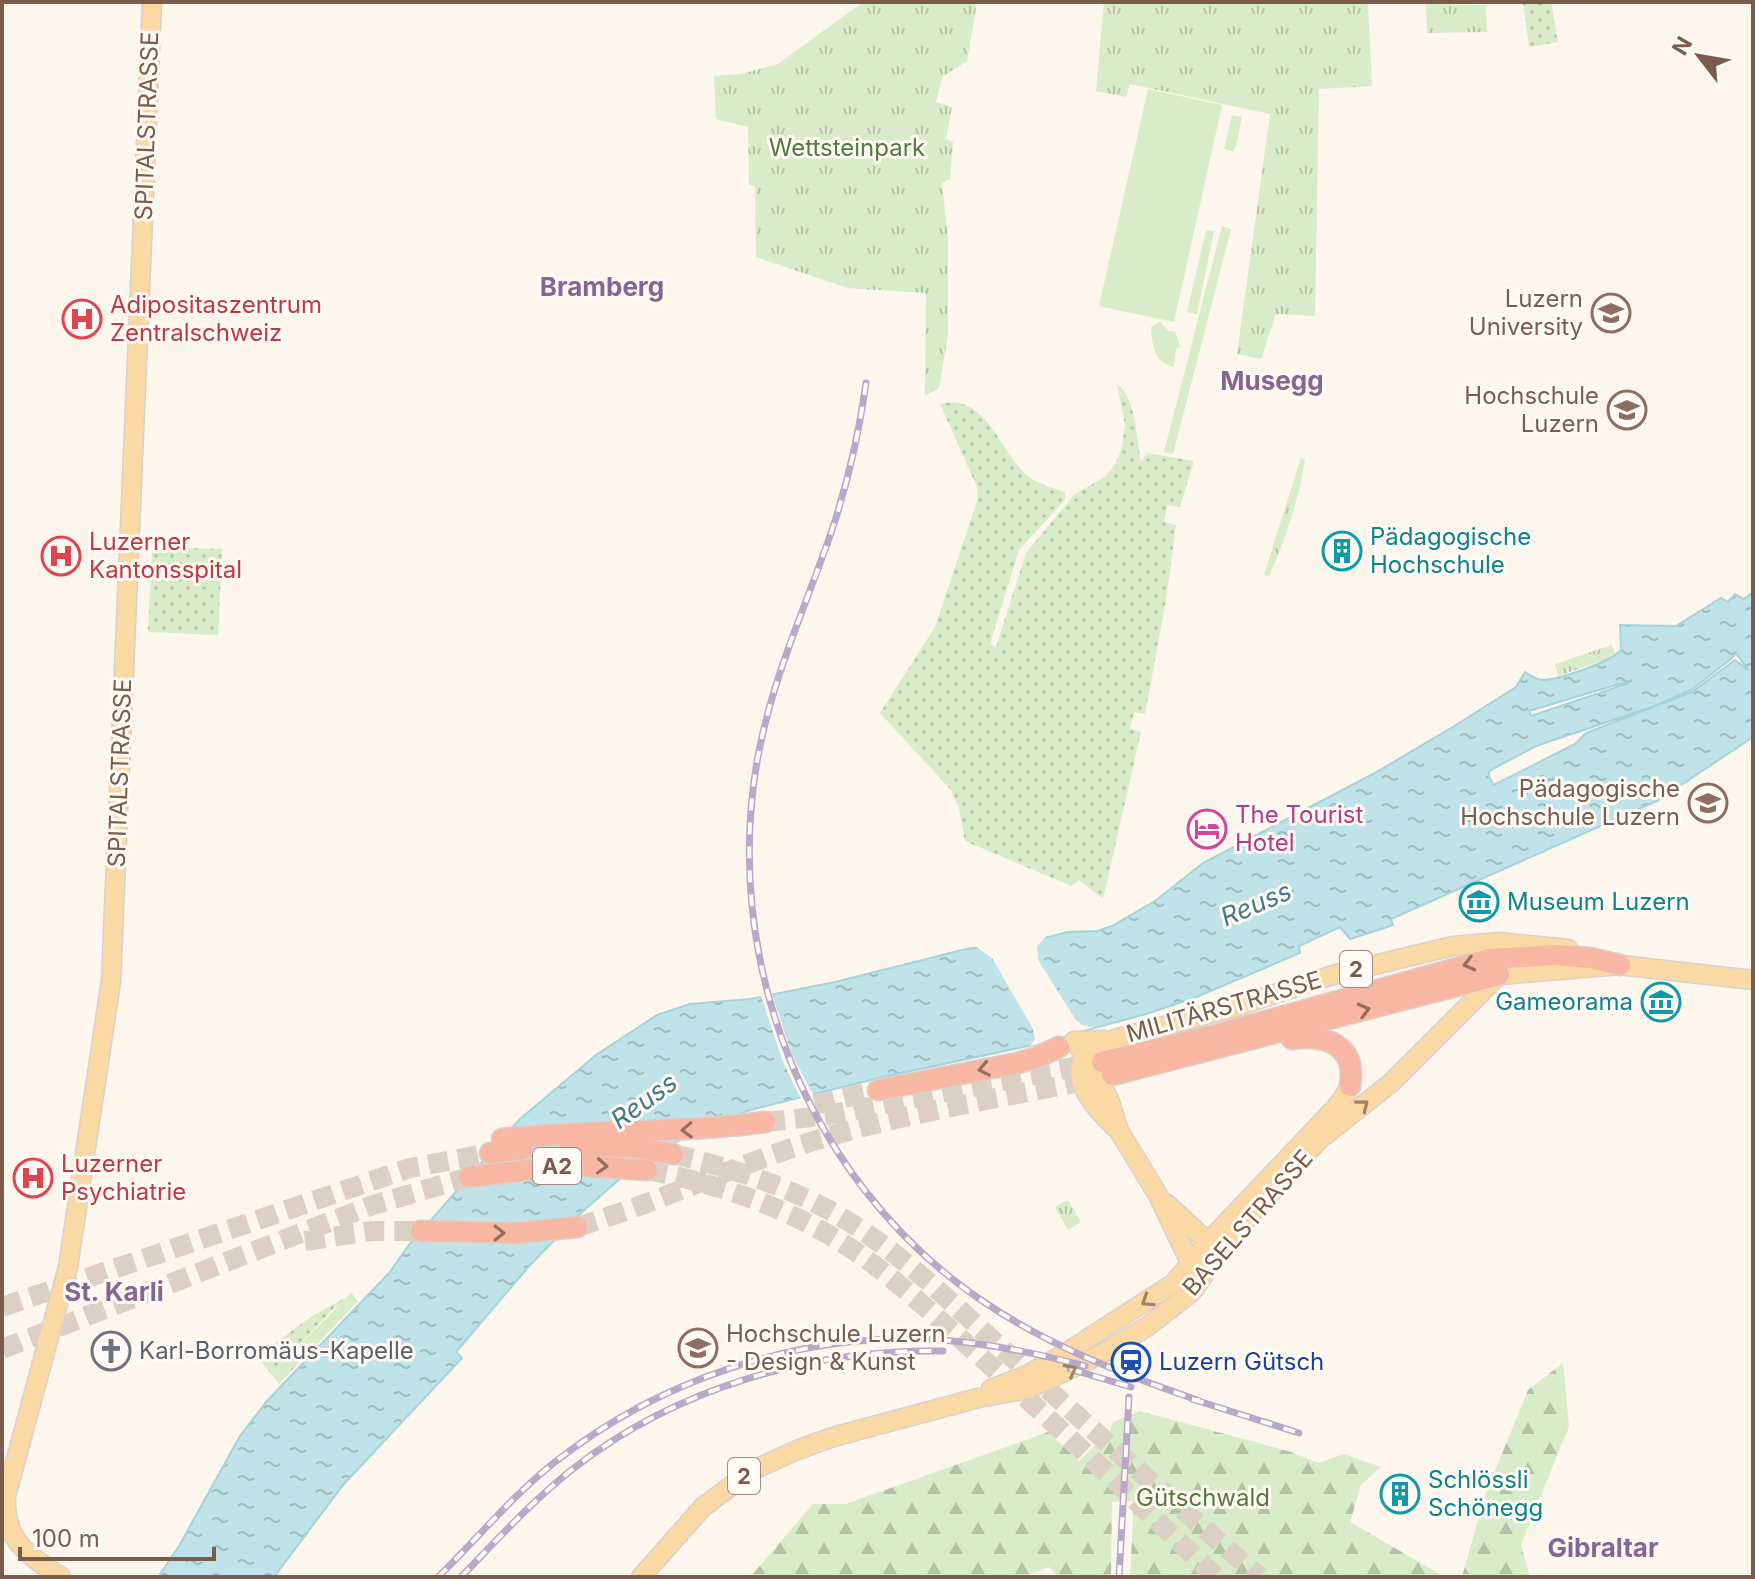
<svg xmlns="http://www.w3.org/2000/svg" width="1755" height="1579" font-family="Inter,sans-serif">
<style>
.grass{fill:url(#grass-dots)}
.forest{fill:url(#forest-firs)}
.park{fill:url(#park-tufts)}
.pitch{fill:#d8ecc9}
.water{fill:url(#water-ripples);stroke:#a5d3da;stroke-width:2;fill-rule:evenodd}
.pier{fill:#fdf6ec}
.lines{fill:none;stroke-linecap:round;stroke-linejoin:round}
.highway-tunnel{stroke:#dcd0c4;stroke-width:20;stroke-dasharray:20 10;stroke-linecap:butt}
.major-casing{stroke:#dad1cd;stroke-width:21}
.highway-casing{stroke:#dad1cd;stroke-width:23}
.major{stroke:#fbd9a5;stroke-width:18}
.highway{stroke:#f7b7a3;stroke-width:20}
.rail-casing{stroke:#b9a8c9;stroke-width:7}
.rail{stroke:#fffaf3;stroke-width:4;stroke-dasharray:12;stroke-linecap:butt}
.oneway{stroke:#936e5e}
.oneway2{stroke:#a18267}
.labels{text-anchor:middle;stroke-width:6;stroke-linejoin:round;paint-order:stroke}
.shield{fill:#fffaf3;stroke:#a28b7f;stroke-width:2}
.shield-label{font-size:22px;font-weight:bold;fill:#7a5c4d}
.street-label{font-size:24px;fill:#7a5c4d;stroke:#fffaf3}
.park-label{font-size:24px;fill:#537a41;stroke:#fffaf3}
.education-label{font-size:24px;fill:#785e54;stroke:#fffaf3;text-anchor:end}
.health-label{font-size:24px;fill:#be3a42;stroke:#fffaf3;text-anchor:start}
.culture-label{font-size:24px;fill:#0d838f;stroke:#fffaf3;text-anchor:start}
.hotel-label{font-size:24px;fill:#b23c85;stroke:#fffaf3;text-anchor:start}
.worship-label{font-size:24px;fill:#5b616d;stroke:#fffaf3;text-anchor:start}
.transit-label{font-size:24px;fill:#164399;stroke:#fffaf3;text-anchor:start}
.neighbourhood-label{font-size:26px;font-weight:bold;fill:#846695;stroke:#fffaf3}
.water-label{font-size:26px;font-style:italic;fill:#437c86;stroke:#fffaf3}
</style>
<defs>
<pattern id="grass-dots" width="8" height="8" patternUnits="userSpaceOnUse" patternTransform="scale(2)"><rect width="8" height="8" fill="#d8ecc9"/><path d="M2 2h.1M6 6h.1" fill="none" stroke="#b4c2a5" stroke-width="1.8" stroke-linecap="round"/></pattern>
<pattern id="forest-firs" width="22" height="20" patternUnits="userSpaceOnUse" patternTransform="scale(2)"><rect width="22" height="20" fill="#d8ecc9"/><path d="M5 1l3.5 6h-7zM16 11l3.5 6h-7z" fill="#b4c2a5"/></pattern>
<pattern id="park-tufts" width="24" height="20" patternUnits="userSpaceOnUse" patternTransform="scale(2)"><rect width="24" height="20" fill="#d8ecc9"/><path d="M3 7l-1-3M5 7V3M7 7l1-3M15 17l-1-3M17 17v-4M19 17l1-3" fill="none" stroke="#b4c2a5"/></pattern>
<pattern id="water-ripples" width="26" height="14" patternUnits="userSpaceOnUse" patternTransform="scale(2)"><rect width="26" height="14" fill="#bfe3e8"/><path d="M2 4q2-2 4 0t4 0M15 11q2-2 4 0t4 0" fill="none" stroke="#a0bbbe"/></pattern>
</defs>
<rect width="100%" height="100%" fill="#fdf6ec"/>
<path class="grass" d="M1523 2H1551L1558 42 1529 47Z
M1117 384C1137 399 1136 438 1141 462L1147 453 1194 461 1180 507 1167 505 1164 522 1176 525 1166 600 1145 714 1134 712 1130 729 1141 732 1103 899 1079 880 1071 886 965 841 959 808 951 790 880 713 935 627 978 498 977 487 940 404C987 392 999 452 1027 475 1039 486 1054 487 1066 493L1065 500 1019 550 990 644 996 647 1026 553 1074 495 1106 476 1116 463 1122 447 1125 424Z
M152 547 222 549 218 635 148 632Z
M345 1298 342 1304 334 1308 271 1374 254 1352 267 1349 312 1316Z"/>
<path class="forest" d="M1563 1363 1569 1426 1521 1545 1530 1577H1462L1485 1495 1528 1390Z
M1140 1411 1291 1452 1318 1463 1344 1454 1381 1467 1361 1485 1350 1522 1445 1577H1215L1209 1568 1202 1577H1130L1134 1501 1112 1502 1111 1577H1058L1049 1567 1023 1577H746L751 1576 813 1504H846L1048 1432 1079 1461 1110 1431 1113 1422Z"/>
<path class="park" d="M863 2H977L967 61 942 77 936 102 952 107 946 139 953 142 950 179 942 183 948 239V334L939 388 925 396 926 293 847 288 756 257 755 186 749 185 748 127 716 119 714 76 741 74 778 64Z
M1104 2H1368L1372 86 1319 89 1315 316 1276 314 1261 359 1237 354 1270 114 1130 84 1126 97 1096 91Z
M1426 4 1486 5 1487 32 1427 33Z
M1301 457 1305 460C1298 502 1286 538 1269 576L1264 575Z
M1612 645 1616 656 1558 676 1555 664Z
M1068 1200 1081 1222 1068 1230 1055 1207Z
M351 1293 358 1301 279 1384 271 1374Z"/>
<path class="pitch" d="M1148 89 1222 105 1174 322 1099 306Z
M1232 115 1242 117 1236 146 1233 151 1224 149Z
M1222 226 1231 229 1173 454 1164 452Z
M1206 230 1214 231 1197 314 1187 312Z
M1160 322 1168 331 1175 332 1180 346 1176 349 1174 367C1154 362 1152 345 1151 327Z"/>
<path class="water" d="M1753 592V737L1657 801 1391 919 1393 925 1350 939 1340 927 1299 946 1300 953 1194 998 1146 1014 1028 1046 887 1076 750 1110 698 1130 637 1164 582 1212 530 1265 456 1352 462 1358 343 1485 274 1577H158L179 1546 240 1436 267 1401 390 1272 408 1246 520 1119 596 1055 657 1015 690 1004 750 999 835 982 966 949 1033 941 1067 932 1097 931 1112 926 1155 901 1203 863 1375 773 1456 725 1516 687 1525 672C1531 676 1536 680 1543 680 1558 680 1611 662 1621 650L1620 625 1676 626 1721 598 1728 602 1735 594 1744 599ZM1736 653 1748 670 1735 660 1692 692 1586 733 1575 744 1494 785 1489 777V771L1536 746 1652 707 1691 690 1731 659ZM1629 683 1531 716 1529 711 1619 684Z"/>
<path class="pier" d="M1046 937 1037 946 1038 960 1076 1020 1082 1025 1094 1027 1030 1046 1035 1039 1033 1029 992 958 975 946Z
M771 991 792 1055 815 1098 802 1101 783 1062 760 993Z"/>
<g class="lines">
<path class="highway-tunnel" d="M815 1105 878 1090
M765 1122 823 1116 1099 1062
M673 1154C724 1166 775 1182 821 1206 891 1242 948 1300 1006 1352 1090 1427 1174 1503 1260 1577
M647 1170C708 1182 769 1201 824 1232 878 1262 926 1308 972 1349 1055 1423 1135 1500 1216 1577
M577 1227C656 1203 729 1168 807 1143 902 1113 1002 1098 1099 1078
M305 1241 372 1231H421
M2 1307 410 1168 490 1153
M2 1349 373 1205 469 1177"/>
<g class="major-casing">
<path id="major" d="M1105 1040 1074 1041 1094 1068 1110 1102 1119 1131 1158 1195 1186 1254 1202 1268
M1119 1131C1096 1110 1056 1069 1100 1043L1235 1007 1333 975 1453 946 1499 942 1568 949
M1166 1203 1208 1242 1211 1250
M991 1389 1027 1375 1064 1354 1174 1283 1208 1242 1338 1105 1350 1086
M61 1577C27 1554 4 1541 6 1496L68 1267 111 981 152 2
M641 1577 703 1507 751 1471 797 1450 833 1437 978 1398 1029 1389 1109 1350 1148 1326 1191 1293 1235 1232 1320 1139 1391 1083 1499 975 1620 965 1753 980"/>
</g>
<g class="highway-casing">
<path id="highway" d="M1292 1039C1326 1035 1357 1044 1350 1086
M1102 1062 1212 1036 1490 959 1555 955 1590 958 1620 965
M1112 1075 1499 975
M878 1090 1018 1063 1040 1056 1059 1047
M502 1139C590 1129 678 1134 765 1122
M570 1146 631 1147 673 1154
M490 1153 522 1149
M469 1177 570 1165 647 1170
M421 1231 518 1233 577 1227"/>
</g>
<use href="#major" class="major"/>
<use href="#highway" class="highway"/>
<g class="rail-casing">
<path id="rail" d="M866 383C859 433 848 482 832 530 807 603 774 674 759 751 719 956 805 1178 978 1298 1046 1345 1122 1374 1200 1401
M1070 1369 1131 1387
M1192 1399 1299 1433
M438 1577C477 1539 513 1495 555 1462 658 1381 793 1335 923 1339 979 1341 1032 1352 1085 1366
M461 1577C497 1540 533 1500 574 1468 678 1387 812 1349 943 1351
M1119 1577 1129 1397"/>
</g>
<use href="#rail" class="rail"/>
</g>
<defs><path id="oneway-chevron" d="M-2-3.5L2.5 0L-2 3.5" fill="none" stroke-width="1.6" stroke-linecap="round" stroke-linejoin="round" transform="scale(2)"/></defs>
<g class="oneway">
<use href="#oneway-chevron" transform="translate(1469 964) rotate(166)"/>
<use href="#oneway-chevron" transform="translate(1364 1010) rotate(-15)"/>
<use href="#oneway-chevron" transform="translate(984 1069) rotate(169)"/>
<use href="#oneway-chevron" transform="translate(687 1130) rotate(178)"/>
<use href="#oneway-chevron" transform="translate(602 1166) rotate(4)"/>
<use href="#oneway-chevron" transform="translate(499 1233)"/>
</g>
<g class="oneway2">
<use href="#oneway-chevron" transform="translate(1363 1105) rotate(-39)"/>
<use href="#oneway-chevron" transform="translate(1147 1301) rotate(147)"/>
<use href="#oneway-chevron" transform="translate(1071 1370) rotate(-28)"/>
</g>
<defs>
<g id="university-ring" transform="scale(2)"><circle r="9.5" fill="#fffaf3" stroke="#8d6e63" stroke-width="1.5"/><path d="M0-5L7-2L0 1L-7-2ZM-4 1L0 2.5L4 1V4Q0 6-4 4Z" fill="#8d6e63"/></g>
<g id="hospital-ring" transform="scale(2)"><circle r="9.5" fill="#fffaf3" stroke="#e0444e" stroke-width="1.5"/><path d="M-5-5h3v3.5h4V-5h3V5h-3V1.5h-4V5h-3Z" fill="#e0444e"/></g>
<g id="building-ring" transform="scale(2)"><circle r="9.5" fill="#fffaf3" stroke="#0f9aa8" stroke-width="1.5"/><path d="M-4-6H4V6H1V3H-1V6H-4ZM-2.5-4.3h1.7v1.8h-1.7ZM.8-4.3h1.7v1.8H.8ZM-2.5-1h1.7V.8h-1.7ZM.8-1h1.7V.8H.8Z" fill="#0f9aa8"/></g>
<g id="hotel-ring" transform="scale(2)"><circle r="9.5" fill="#fffaf3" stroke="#d1479c" stroke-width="1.5"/><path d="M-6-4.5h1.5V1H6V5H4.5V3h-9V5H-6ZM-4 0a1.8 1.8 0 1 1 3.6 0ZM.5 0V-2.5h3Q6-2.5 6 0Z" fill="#d1479c"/></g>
<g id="museum-ring" transform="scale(2)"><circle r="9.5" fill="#fffaf3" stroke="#0f9aa8" stroke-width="1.5"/><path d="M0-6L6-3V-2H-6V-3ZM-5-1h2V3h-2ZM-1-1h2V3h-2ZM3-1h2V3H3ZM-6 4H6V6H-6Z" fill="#0f9aa8"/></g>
<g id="church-ring" transform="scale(2)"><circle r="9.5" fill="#fffaf3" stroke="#6b7280" stroke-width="1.5"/><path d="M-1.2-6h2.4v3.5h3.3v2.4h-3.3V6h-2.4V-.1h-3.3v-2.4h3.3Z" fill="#6b7280"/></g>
<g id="station-ring" transform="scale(2)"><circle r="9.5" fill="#fffaf3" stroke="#1a4fb4" stroke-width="1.5"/><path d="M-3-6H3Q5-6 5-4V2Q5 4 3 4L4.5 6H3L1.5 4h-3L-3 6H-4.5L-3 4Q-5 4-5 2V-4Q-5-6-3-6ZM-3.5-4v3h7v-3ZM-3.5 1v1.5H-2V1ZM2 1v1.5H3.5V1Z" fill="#1a4fb4"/></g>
</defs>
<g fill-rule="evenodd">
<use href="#university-ring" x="1611" y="313"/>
<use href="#hospital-ring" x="82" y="319"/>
<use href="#university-ring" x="1627" y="410"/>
<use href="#building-ring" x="1342" y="551"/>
<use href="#hospital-ring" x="61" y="556"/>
<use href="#university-ring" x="1708" y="803"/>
<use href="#hotel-ring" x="1207" y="829"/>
<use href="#museum-ring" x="1479" y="902"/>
<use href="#museum-ring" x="1661" y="1002"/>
<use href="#hospital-ring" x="33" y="1178"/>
<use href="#university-ring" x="698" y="1348"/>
<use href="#church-ring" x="111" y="1351"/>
<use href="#station-ring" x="1131" y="1362"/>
<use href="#building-ring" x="1400" y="1494"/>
</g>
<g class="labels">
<g class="shield">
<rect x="1340" y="951" width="32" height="36" rx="6"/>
<rect x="533" y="1148" width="48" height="36" rx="6"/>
<rect x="728" y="1458" width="32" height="36" rx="6"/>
</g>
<g class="shield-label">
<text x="1356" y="977">2</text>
<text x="557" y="1174">A2</text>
<text x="744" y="1484">2</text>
</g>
<g class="street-label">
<text transform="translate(147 126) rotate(-88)" y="8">SPITALSTRASSE</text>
<text transform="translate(120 773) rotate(-88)" y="8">SPITALSTRASSE</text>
<text transform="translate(1224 1007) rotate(-16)" y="8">MILITÄRSTRASSE</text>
<text transform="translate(1248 1223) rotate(-49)" y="8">BASELSTRASSE</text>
</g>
<g class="park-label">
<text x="847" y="156">Wettsteinpark</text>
<text x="1203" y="1506">Gütschwald</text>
</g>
<g class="education-label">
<text x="1583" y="307">Luzern<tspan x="1583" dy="28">University</tspan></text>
<text x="1599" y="404">Hochschule<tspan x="1599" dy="28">Luzern</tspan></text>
<text x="1680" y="797">Pädagogische<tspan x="1680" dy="28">Hochschule Luzern</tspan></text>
<text x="726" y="1342" text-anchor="start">Hochschule Luzern<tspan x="726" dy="28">- Design &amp; Kunst</tspan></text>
</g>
<g class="health-label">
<text x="110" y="313">Adipositaszentrum<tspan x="110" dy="28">Zentralschweiz</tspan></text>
<text x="89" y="550">Luzerner<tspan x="89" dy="28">Kantonsspital</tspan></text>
<text x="61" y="1172">Luzerner<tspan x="61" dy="28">Psychiatrie</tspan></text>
</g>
<g class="culture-label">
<text x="1370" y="545">Pädagogische<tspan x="1370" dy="28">Hochschule</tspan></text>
<text x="1507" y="910">Museum Luzern</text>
<text x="1633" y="1010" text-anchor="end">Gameorama</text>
<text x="1428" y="1488">Schlössli<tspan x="1428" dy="28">Schönegg</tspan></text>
</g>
<g class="hotel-label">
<text x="1235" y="823">The Tourist<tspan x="1235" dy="28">Hotel</tspan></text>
</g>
<g class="worship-label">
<text x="139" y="1359">Karl-Borromäus-Kapelle</text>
</g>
<g class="transit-label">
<text x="1159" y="1370">Luzern Gütsch</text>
</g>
<g class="neighbourhood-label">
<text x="602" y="296">Bramberg</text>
<text x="1272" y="390">Musegg</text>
<text x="114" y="1301">St. Karli</text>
<text x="1603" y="1557">Gibraltar</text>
</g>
<g class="water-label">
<text transform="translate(1256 904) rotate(-23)" y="9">Reuss</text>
<text transform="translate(644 1101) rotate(-36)" y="9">Reuss</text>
</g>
</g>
<rect width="1755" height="1579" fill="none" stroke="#7a5c4d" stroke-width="8"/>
<g transform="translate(1699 56) rotate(301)" stroke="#fffaf3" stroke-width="6" paint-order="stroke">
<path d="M0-6L14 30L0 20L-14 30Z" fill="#7a5c4d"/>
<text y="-12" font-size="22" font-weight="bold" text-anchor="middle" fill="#7a5c4d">N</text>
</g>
<path d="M20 1547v12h194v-12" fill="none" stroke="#7a5c4d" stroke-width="4"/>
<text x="32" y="1547" font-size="24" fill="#7a5c4d" stroke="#fffaf3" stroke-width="6" paint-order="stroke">100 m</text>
</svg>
